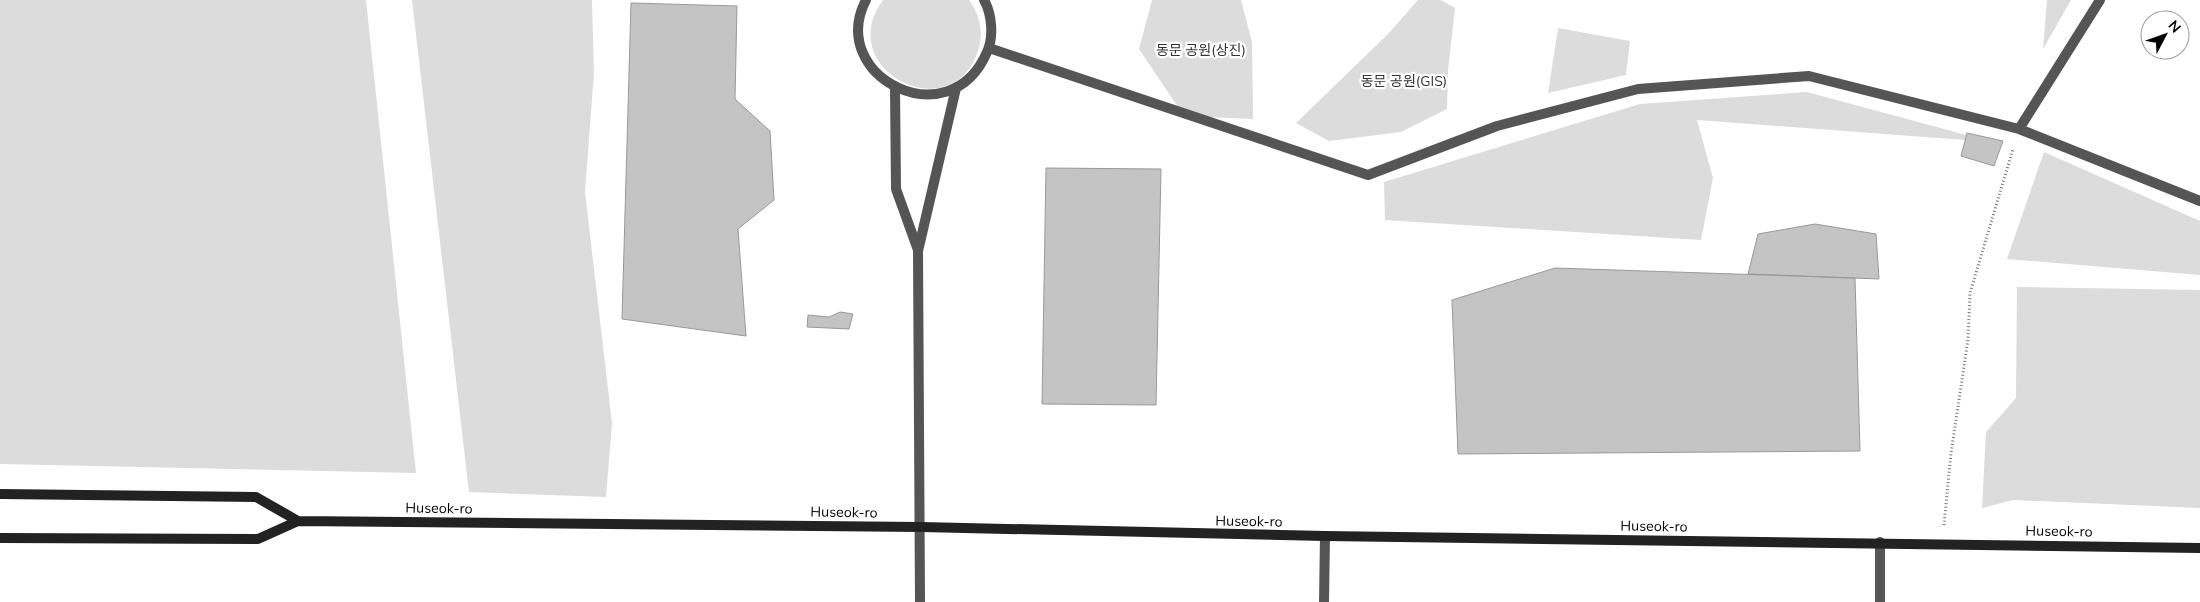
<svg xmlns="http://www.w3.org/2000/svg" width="2200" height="602" font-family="Mulish,'Noto Sans KR',sans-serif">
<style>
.green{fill:#dcdcdc}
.building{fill:#c4c4c4;stroke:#999}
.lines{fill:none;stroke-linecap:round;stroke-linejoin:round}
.path{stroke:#777;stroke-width:3;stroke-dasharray:1 2.5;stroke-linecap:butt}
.lane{stroke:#555;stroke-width:10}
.street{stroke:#555;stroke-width:10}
.secondary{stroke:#222;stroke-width:10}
.labels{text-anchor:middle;stroke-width:4.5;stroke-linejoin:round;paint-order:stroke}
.park-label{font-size:14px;fill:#333;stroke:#fff}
.street-label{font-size:14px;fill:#000;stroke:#fff}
</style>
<rect width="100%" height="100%" fill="#fff"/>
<path class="green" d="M0 0H366L416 473 0 464Z
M412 0H592L594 73 585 192 612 423 606 497 469 492Z
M883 0H969C980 15 984 32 978 51 951 131 832 69 883 0Z
M1152 0H1241L1252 42 1253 119 1184 116 1139 49Z
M1418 0H1441L1455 8 1448 70 1447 109 1401 132 1329 141 1296 123 1389 33Z
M2047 0H2071L2043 49Z
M1558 28 1630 41 1626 75 1548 93Z
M1807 92 1992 142 1697 120 1713 178 1701 240 1385 220 1384 182 1640 104Z
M2044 152 2200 221V275L2007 259Z
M2017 287 2200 290V508L2013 500 1982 508 1986 432 2016 398Z"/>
<path class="building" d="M631 3 737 6 735 99 770 131 774 200 738 229 746 336 622 319Z
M1967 133 2003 141 1994 166 1961 156Z
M1046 168 1161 169 1156 405 1042 404Z
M1815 224 1876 234 1879 279 1748 274 1758 234Z
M1555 268 1855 278 1860 451 1458 454 1452 300Z
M840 312 853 314 849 329 807 327 808 315 829 317Z"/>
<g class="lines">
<path class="path" d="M1944 525 1951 453 1968 340 1970 293 2013 149"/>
<path class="lane" d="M989 48 1368 175 1497 126 1638 89 1809 76 2019 129 2100 0
M895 88 896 189 918 250
M2019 129 2200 201
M918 251 956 88"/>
<path class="street" d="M866 0C826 77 950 139 987 52 994 37 992 14 984 0
M918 251 920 602
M1880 542V602
M1324 602 1325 536"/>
<path class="secondary" d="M0 494 256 497 298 521
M0 538 258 539 298 521 921 527 1325 536 2200 548"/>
</g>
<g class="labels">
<g class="park-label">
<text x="1201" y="55">동문 공원(상진)</text>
<text x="1404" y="86">동문 공원(GIS)</text>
</g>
<g class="street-label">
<text transform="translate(439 508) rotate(1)" y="5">Huseok-ro</text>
<text transform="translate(844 512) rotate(1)" y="5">Huseok-ro</text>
<text transform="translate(1249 521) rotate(1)" y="5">Huseok-ro</text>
<text transform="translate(1654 526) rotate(1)" y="5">Huseok-ro</text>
<text transform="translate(2059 531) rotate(1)" y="5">Huseok-ro</text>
</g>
</g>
<g transform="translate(2165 35) rotate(49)"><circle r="24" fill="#ffffff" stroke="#999999"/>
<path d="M0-4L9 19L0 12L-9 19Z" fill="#000000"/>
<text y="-8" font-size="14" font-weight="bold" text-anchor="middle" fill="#000000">N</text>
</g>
</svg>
